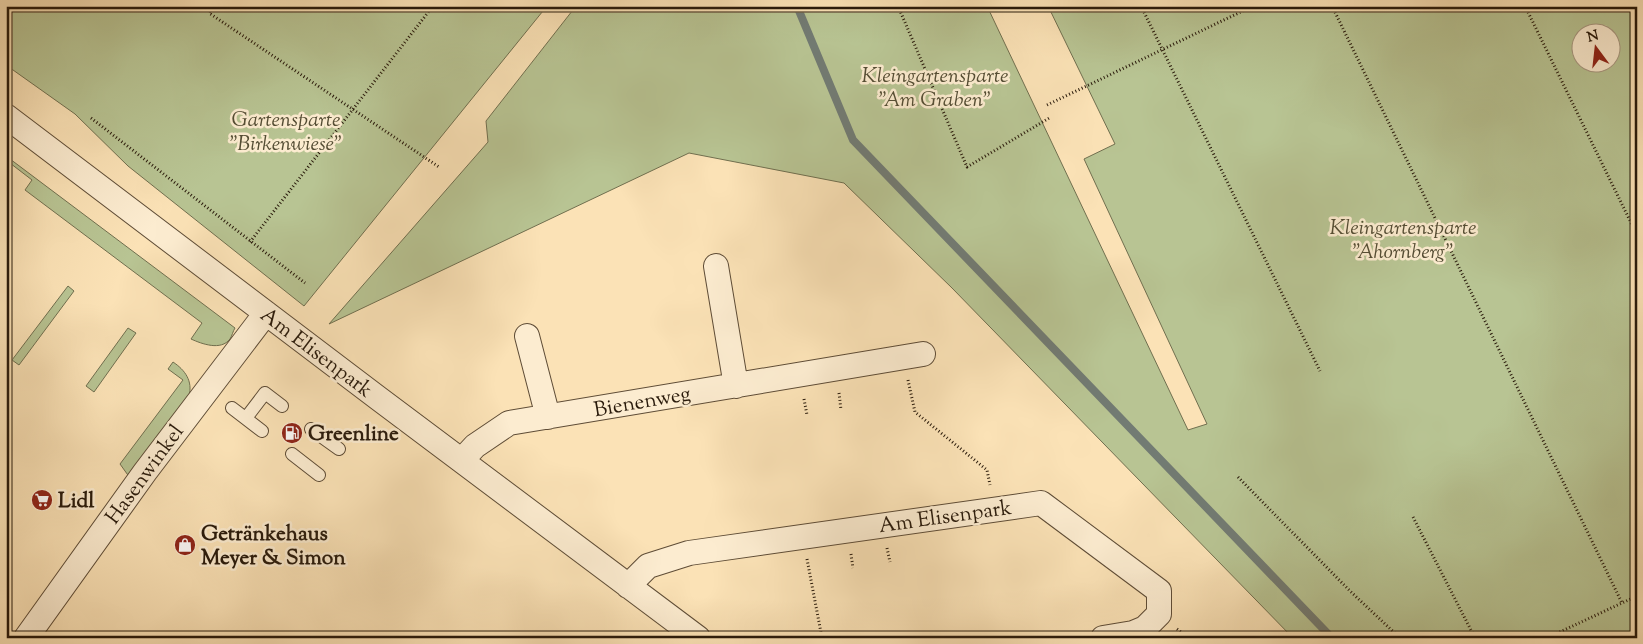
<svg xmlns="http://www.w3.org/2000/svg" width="1643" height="644" font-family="'Sorts Mill Goudy',serif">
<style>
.green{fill:#b8c493;stroke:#706f4f;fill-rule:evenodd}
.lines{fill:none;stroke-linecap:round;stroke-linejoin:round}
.stream{stroke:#727b73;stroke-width:8}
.service-casing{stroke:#5e4c36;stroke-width:14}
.minor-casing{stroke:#5e4c36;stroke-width:26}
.path{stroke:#291a0b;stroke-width:3;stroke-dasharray:1 2.5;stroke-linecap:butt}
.service{stroke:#fcecd0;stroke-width:12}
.minor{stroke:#fcecd0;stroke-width:24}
.labels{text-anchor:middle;stroke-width:5;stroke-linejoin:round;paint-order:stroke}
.park-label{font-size:21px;font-style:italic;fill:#544d34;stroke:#fcecd0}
.street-label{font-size:21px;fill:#291a0b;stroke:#fcecd0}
.poi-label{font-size:21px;font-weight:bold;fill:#291a0b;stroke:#fcecd0;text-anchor:start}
</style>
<rect width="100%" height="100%" fill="#fbe2b6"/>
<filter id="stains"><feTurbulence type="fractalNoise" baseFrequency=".004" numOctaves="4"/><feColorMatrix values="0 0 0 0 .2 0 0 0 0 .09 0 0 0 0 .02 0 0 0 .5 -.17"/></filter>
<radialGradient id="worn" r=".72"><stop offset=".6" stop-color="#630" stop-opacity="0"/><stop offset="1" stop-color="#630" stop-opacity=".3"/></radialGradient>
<path class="green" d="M6 6H547L304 306 128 166 75 114 6 65Z
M576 6H987L1188 430 1207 424 1084 159 1115 144 1048 6H1637V638H1293L952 288 844 183 689 153 329 324 488 142 486 121ZM1580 32H1610V62H1580Z
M6 156 235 328C233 331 232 336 230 339 221 351 202 344 191 339L202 323 25 190 32 180 6 160Z
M68 286 74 291 19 365 12 360Z
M128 328 136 333 94 392 86 386Z
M173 362C185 370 193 381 189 396L130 478 120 464 183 380 168 369Z"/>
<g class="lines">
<path class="stream" d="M797 6 853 140 1332 638"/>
<g class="service-casing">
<path id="service" d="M232 408 262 431
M246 418 265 393 282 406
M311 429 339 449
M292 454 319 475"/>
</g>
<g class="minor-casing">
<path id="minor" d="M6 116 378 398 698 638
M716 266 736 386
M527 336 548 417
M462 460 475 446 509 423 923 354
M628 586 648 566 689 553 1041 503 1159 591V614L1145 628 1133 633 1103 638
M26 638 145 472 266 313"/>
</g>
<path class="path" d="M214 6 209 13 439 167
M898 6 967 167 1051 117
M1141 6 1320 371
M1332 6 1622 603
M1525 6 1637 235
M1047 105 1253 6
M91 118 305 283
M250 242 433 6
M908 380 915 412 987 470 990 485
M839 393 841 410
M804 399 807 415
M1238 477 1350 591 1400 638
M1413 517 1475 638
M887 548 890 562
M851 554 853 568
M807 559 822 638
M1177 629 1189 638
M1547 638 1637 596"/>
<use href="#service" class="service"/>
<use href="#minor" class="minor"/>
</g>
<defs>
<g id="fuel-disc" transform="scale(1.125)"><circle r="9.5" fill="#8f2418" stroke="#fcecd0"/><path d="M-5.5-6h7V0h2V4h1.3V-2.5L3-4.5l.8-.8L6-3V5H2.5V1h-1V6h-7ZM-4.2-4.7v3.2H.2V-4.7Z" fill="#fff"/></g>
<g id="supermarket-disc" transform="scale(1.125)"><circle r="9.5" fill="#8f2418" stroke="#fcecd0"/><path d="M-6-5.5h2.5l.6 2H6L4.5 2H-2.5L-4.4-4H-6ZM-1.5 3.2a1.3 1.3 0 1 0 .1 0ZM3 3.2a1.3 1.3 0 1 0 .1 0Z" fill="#fff"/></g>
<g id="shop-disc" transform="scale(1.125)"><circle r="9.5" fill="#8f2418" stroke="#fcecd0"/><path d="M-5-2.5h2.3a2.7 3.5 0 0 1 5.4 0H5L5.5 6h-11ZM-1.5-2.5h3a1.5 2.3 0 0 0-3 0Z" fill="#fff"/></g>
</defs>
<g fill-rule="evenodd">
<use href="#fuel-disc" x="292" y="433"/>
<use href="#supermarket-disc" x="42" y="500"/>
<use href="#shop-disc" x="185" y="545"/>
</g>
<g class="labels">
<g class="park-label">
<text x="935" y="82">Kleingartensparte<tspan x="935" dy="24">"Am Graben"</tspan></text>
<text x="286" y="126">Gartensparte<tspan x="286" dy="24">"Birkenwiese"</tspan></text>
<text x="1403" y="234">Kleingartensparte<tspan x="1403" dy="24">"Ahornberg"</tspan></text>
</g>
<g class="street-label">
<text transform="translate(317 352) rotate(37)" y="7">Am Elisenpark</text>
<text transform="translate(642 401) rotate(-10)" y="7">Bienenweg</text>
<text transform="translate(144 474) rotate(-54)" y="7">Hasenwinkel</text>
<text transform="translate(945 516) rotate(-8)" y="7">Am Elisenpark</text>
</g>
<g class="poi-label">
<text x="308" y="440">Greenline</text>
<text x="58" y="507">Lidl</text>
<text x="201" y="540">Getränkehaus<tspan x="201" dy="24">Meyer &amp; Simon</tspan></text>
</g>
</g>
<rect width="1643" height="644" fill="none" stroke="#fbe2b6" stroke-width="25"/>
<rect x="8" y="8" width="1628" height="629" fill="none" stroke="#291a0b" stroke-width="2.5"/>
<rect x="12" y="12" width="1618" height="619" fill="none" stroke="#291a0b"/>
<g transform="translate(1596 48) rotate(345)"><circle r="24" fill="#fcecd0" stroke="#a89881"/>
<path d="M0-4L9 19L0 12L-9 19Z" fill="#8f2418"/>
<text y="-8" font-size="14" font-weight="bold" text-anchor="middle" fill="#291a0b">N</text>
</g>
<rect width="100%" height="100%" filter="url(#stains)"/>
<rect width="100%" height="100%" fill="url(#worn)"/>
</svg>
